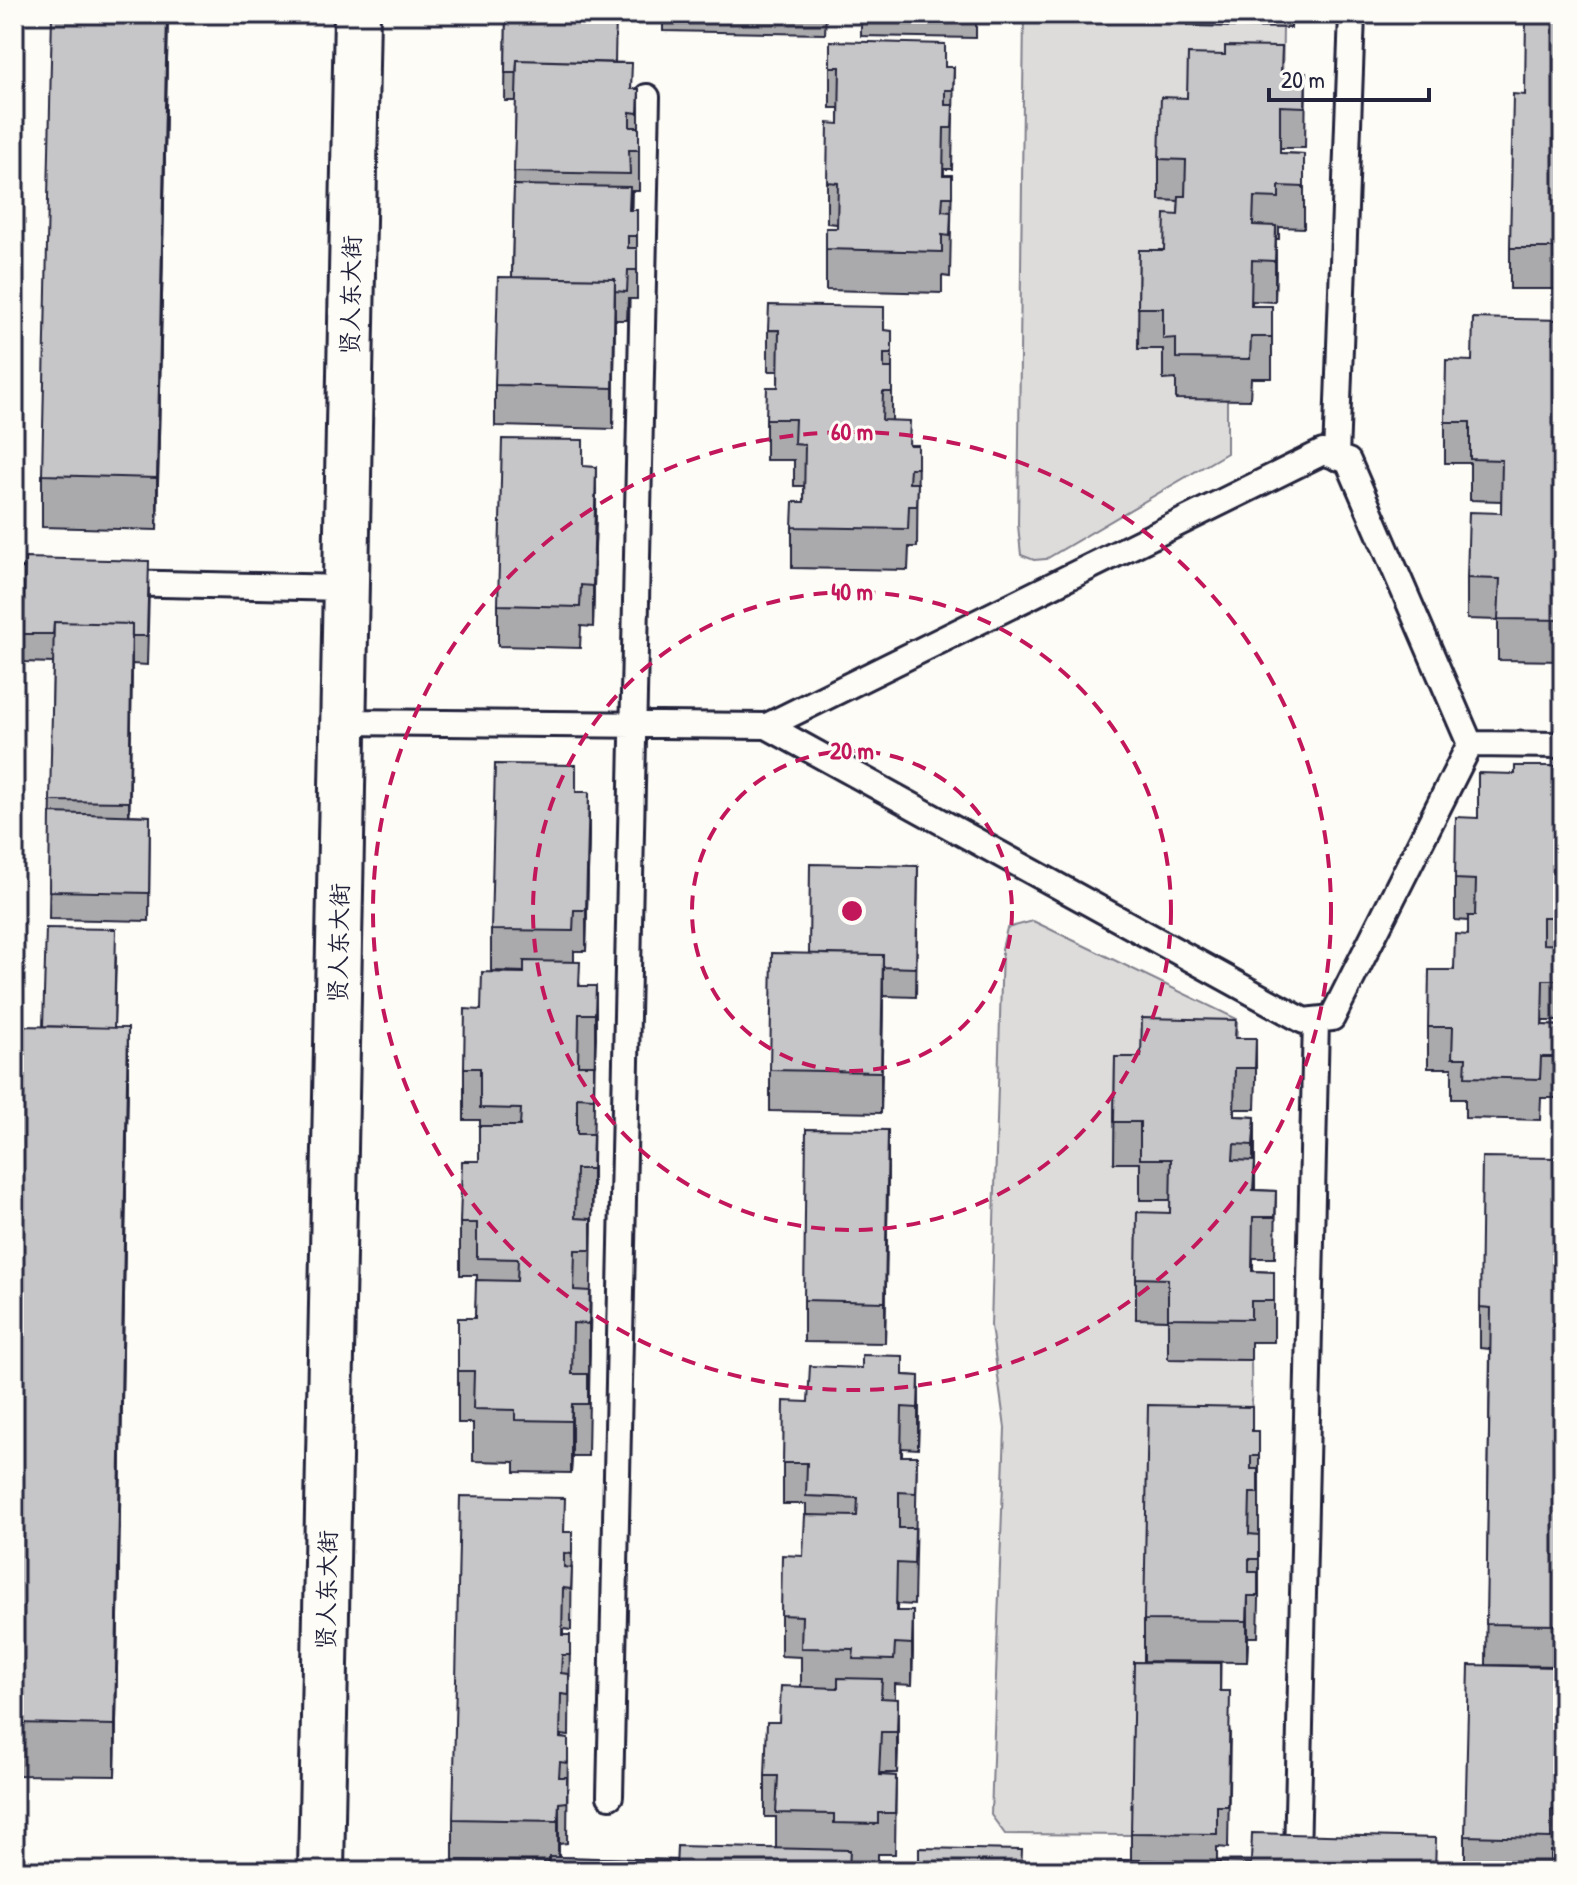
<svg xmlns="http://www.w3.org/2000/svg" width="1577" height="1885" font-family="'Patrick Hand','LXGW WenKai TC',sans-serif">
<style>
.grass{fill:#dddcdb;stroke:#807f8b;stroke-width:2}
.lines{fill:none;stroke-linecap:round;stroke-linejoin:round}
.lane-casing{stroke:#22223b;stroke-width:30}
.secondary-casing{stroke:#22223b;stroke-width:50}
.lane{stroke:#fdfcf7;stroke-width:24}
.secondary{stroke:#fdfcf7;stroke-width:44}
.wall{fill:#aaaaac;stroke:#22223b;stroke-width:2}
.shaded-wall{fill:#8b8b8c;stroke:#22223b;stroke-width:2}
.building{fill:#c6c6c8;stroke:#22223b;stroke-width:2}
.ring{fill:none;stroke:#c2185b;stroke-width:4;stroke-dasharray:14 10}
.labels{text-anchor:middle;stroke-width:6;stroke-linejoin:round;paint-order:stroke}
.street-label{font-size:24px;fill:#22223b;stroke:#fdfcf7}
.centre{fill:#c2185b;stroke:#fdfcf7;stroke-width:4}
.ring-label{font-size:24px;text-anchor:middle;font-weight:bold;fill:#c2185b;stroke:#fdfcf7;stroke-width:6;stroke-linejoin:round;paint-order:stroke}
</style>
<rect width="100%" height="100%" fill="#fdfcf7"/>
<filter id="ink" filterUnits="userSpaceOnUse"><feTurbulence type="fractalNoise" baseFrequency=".0125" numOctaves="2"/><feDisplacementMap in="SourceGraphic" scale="16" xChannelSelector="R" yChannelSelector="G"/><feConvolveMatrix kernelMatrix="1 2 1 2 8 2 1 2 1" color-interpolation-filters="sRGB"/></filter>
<g filter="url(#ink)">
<path class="grass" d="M1024 14H1187L1283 27 1282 88 1186 201 1163 349V379H1176L1227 400V453L1046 559 1034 560 1021 555 1018 525Z
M1033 921 1237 1019 1236 1061 1114 1162 1140 1163V1200H1171L1170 1254 1136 1318 1168 1320 1169 1359 1251 1360 1252 1448 1144 1661 1221 1662 1220 1704 1132 1835 1005 1834 991 1815 1005 1428 991 1326 1002 949 1007 928Z"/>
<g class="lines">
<g class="lane-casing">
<path id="lane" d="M1336 457 1352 14
M14 581 56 582
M116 583 345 588
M344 722 767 726 1323 452 1348 461 1470 744 1332 1018 1304 1021 767 726
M1470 744 1563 745
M610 1796 647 97
M1297 1858 1316 1020"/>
</g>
<g class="secondary-casing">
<path id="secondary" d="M321 1871 357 14"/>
</g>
<use href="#lane" class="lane"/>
<use href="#secondary" class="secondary"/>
</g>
<path class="wall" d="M168 14 157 530 42 527V475Z
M506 14 616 63 632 89H639V191H630V210H637V299H628L627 320H615L613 429 495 426V385L512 277 516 101H505Z
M663 14H826L825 34 663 31Z
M861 14H985V17H976V38L861 36Z
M1187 14H1291V28L1187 26Z
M1563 14V289H1510V248L1525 95Z
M830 41 945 67H954L952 169H944V175H952L950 277 942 276V293L826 290V228H837V224L827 223V182L839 124V108H830Z
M1225 55 1282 72 1306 73 1305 148H1280V153L1304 154V228L1279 227V239H1276L1275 302 1252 301V306H1272V378H1251L1250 400 1176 399V379L1163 380V349H1138L1139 250H1164L1178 215 1179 201 1159 200V159L1187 98Z
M1563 320V661L1498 660V620L1467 619V578L1501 513V501L1470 500V463H1445V422L1472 361Z
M768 330 892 331V421L910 445H918L917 547H909L908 570 792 568V527L804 502V486H794V460H766V419L778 387V371H768Z
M583 466 596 508 593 627 581 626 580 648 498 646V605Z
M149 589 147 665 132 664 129 815 150 816 149 921 49 919 53 663 23 662V634Z
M1563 766V1021H1543L1542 1025 1562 1026 1561 1098H1541L1540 1120 1465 1118V1099H1452V1068H1428V1027L1468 935V921L1455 920V879L1478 818 1515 774Z
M576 792 589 833 586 951H574V962L580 986H596L588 1456H572L571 1473 515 1472V1462L473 1461V1423H458V1318H475L477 1280V1275H460V1223L479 1161 480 1126V1120H464V1068L481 1010 524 973V972L491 971V930Z
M918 866 916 997 883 996 881 1113 770 1111V1070L809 954Z
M116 958 114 1028 128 1080 115 1776 14 1775V1260L43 1026Z
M1236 1038H1256V1079L1255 1109H1235V1116L1255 1117V1190L1276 1191 1275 1258H1253V1271L1274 1272V1342H1251V1360L1168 1359V1320L1136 1319V1278L1170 1213 1171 1200H1140V1163H1114L1115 1057H1141Z
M1563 1158V1666L1486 1665 1490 1349 1480 1348V1307Z
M888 1171 885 1343 804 1342V1300Z
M903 1375 919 1376 918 1449 902 1448V1456H917L914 1605 897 1604V1611H913L912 1685 895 1684V1699L898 1740 897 1773H881V1775L896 1776 895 1854H878V1864L1022 1871 453 1860V1819L565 1532H572L571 1630 563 1629V1635H570L569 1736 561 1735V1738L568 1739 567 1843 559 1844V1857L676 1860 776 1848V1817H765V1776L779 1722 801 1687V1657L781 1656V1615L803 1556 806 1515V1504H783V1463L808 1402Z
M1252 1431H1259V1600L1258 1637H1248L1247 1662 1144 1661V1620Z
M1220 1691 1230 1732 1228 1848 1217 1847V1862L1436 1871 1131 1860V1833Z
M1554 1695H1563V1851H1551V1871H1465V1836Z"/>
<path class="shaded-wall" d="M167 14H168L157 530V478Z
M1276 226V267L1275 302V261Z
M615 279V320L613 429V388Z
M596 467V508L593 627V586Z
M132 624V665L129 843V802Z
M589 792V833L586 951V910Z
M883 955V996L881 1113V1072Z
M596 986V1038L595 1066V1014Z
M1562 1026V1067L1561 1098V1057Z
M128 1028V1080L115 1776V1725Z
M1255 1117V1158L1253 1186V1145Z
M888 1130V1171L885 1343V1302Z
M593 1134V1186L592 1221V1169Z
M590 1291V1343L589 1375V1324Z
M919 1376V1417L918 1449V1408Z
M572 1404V1456L571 1473V1421Z
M1248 1596V1637L1247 1662V1621Z
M913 1611V1652L912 1685V1644Z
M898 1699V1740L897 1773V1732Z
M559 1803V1844L558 1862V1821Z"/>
<path class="building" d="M52 14H167L157 478 42 475Z
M506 14H616L615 63 517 60 516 73H505Z
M1526 14H1563V248H1510L1513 94 1525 95Z
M830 41 945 44V67H954L953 90H945V105H953L952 128H944L943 175H952V197H943L942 211 951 212 950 236 942 235V252L826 249V228H837L838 183 827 182 828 123 839 124 840 67H830Z
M1225 46 1282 47 1281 72 1306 73 1305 107 1280 106V153L1304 154V187L1279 186V198L1254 197 1253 225 1276 226 1275 261 1252 260 1251 306H1272V337H1251L1250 359 1176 358V338L1163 339V308H1138L1139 250H1164L1165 214 1178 215 1179 196H1185L1186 160 1159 159 1161 97 1187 98 1188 54 1225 55Z
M517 60 632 63 631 89H639L638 113 630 112V127H639V150H629L630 174 514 172Z
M514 185 630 187 629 210H637V236H628V248H637V270H628L627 292 615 291V279L512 277Z
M498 277 615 279 613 388 495 385Z
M769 305 884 307V330L892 331V354H884V368H892V392H883L882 420 910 421 909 445H918V468H910L909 483H918L917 506H909L908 529 792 527 793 502H804L805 445 794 444 795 419H766L767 387H778L779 330H768Z
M1473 318 1563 320V620L1498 619 1500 579 1467 578 1469 512 1501 513 1502 460 1470 459V422H1445L1446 360 1472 361Z
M502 439 583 440V466L596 467 593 586 581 585 580 607 498 605Z
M25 558 149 561 147 636H132V624L54 622 53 634H23Z
M54 622 132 624 129 802 50 801Z
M495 764 576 765V792H589L586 910H574L573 931 491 930Z
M1515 766H1563V917H1543V944L1563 945V980H1543L1542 1025 1562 1026 1561 1057H1541L1540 1079 1465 1077 1466 1058H1452L1453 1027H1428L1429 970H1454L1455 934 1468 935V916H1475L1476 880 1455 879 1456 817 1478 818V773L1515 774Z
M50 813 150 816 149 893 49 891Z
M810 864 918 866 916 968 883 967V955L809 954Z
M46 928 116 929 114 1028 43 1026Z
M772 953 883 955 881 1072 770 1070Z
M524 961 580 962 579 986H596L595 1014H579L578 1065H594V1098L577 1097V1134H593L592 1169H576L575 1218 591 1219V1250H575L574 1290 590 1291 589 1324 573 1323 572 1374H588V1404H572L571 1421 515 1420V1410L473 1409 474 1371H458V1318H475L476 1280 517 1281 518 1259 477 1258V1223H460L462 1161H479V1126H520L521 1109 480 1108V1068H464L465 1009 481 1010 482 972 524 973Z
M1142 1018 1236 1020 1235 1038H1256L1255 1068H1235L1234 1116 1255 1117 1253 1145 1234 1144 1233 1160 1255 1161 1253 1190 1276 1191 1275 1217H1253L1252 1271 1274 1272V1301H1251V1319L1168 1318V1279L1136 1278 1137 1212 1170 1213 1171 1159H1140V1122H1114L1115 1057H1141Z
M19 1026 128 1028 115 1725 14 1723V1260Z
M806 1129 888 1130 885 1302 804 1300Z
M1482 1157 1563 1158V1625L1486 1624 1491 1308 1480 1307Z
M862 1355 903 1356V1375L919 1376 918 1408 902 1407 901 1456H917L916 1493 899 1492V1528H915L914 1564 897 1563 896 1611H913L912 1644 895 1643 894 1660 853 1659 854 1649 801 1648 802 1616 781 1615 782 1555 803 1556 805 1515 857 1516 858 1498 806 1496 807 1463H783L784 1401 808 1402 810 1366 862 1368Z
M1148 1405 1252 1407V1431H1259V1456H1251V1469H1258V1493H1250L1249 1534 1259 1535V1559H1249V1572H1258V1596H1248L1247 1621 1144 1620Z
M460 1496 565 1498 564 1532H572V1554L564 1553V1567L572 1568 571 1589 563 1588 562 1635H570V1655H562L561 1673 569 1674V1695L561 1694 560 1738 568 1739V1763L560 1762 559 1777H567V1802L559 1803 558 1821 453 1819Z
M1134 1662 1220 1663V1691H1230L1228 1806H1217V1834L1131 1833Z
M1469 1665 1554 1667V1695H1563V1810H1551V1838L1465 1836Z
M838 1678 882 1679 881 1698 898 1699 897 1732H881L879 1775 896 1776 895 1813H878V1824L834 1823V1814L776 1813 778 1776H765L767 1722H779L781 1686 838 1688Z
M1252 1833 1436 1838 1435 1871H1119V1860L1251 1863Z
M677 1846 850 1850 849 1871H676Z
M919 1848 1022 1850 1021 1871H919Z
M1556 1855 1563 1856V1871H1555Z
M549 1857 676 1860V1871H549Z
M850 1864 919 1865V1871H850Z"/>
</g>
<g class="ring">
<circle cx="852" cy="911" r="160"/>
<circle cx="852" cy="911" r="319"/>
<circle cx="852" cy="911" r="479"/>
</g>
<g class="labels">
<g class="street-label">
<text transform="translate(351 295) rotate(-89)" y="8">贤人东大街</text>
<text transform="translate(339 943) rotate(-89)" y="8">贤人东大街</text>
<text transform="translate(327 1590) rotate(-89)" y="8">贤人东大街</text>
</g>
</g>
<circle cx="852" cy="911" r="12" class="centre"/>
<g class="ring-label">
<text x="852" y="440">60 m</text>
<text x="852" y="600">40 m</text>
<text x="852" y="759">20 m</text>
</g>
<rect width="1577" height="1885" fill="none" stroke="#fdfcf7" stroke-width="48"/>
<rect x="24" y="24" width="1529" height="1837" fill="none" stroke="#22223b" stroke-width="3" filter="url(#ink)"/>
<path d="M1269 88v12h160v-12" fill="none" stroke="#22223b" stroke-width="4"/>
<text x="1281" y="88" font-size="24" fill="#22223b" stroke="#fdfcf7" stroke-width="6" paint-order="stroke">20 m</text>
</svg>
